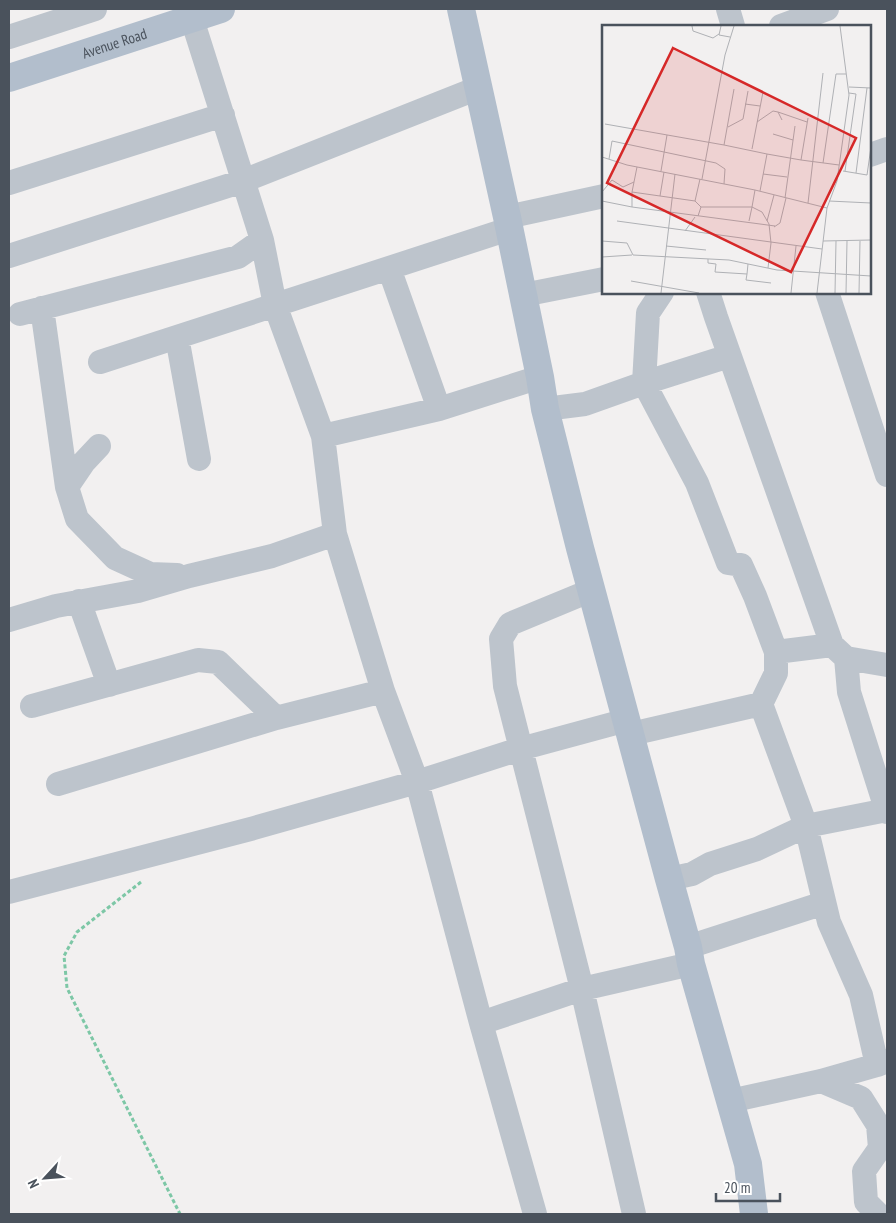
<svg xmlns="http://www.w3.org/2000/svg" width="896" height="1223" font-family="'PT Sans Narrow',sans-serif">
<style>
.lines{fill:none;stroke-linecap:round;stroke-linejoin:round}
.path{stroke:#7dc7a6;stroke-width:3;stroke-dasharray:4 2.5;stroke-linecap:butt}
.minor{stroke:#bdc4cc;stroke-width:24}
.major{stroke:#b2becc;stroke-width:28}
.labels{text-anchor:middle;stroke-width:4.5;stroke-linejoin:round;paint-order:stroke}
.street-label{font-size:15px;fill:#4a525c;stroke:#fff}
.inset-road{fill:none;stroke:#afb1b5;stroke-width:1}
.view{fill:#d62828;fill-opacity:0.15;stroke:#d62828;stroke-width:2.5}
.inset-edge{fill:none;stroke:#4a525c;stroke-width:2.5}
</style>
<rect width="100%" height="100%" fill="#f2f0f0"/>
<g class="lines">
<path class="path" d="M141 882 77 932 64 956 67 988 180 1214"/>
<path class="minor" d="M728 9 733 26
M781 26 827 9
M9 37 95 9
M870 155 887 149
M9 183 223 115
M507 217 604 196
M262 240 275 305 323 436
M9 256 243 181 478 88
M389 268 439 409
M708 292 716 317 832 645 846 658 849 692 887 812
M827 292 887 475
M523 295 604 279
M42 308 67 487
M20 314 238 257 262 240 192 19
M177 337 199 459
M729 356 644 383 697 483 728 563 741 565 755 596 776 652
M100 362 509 229
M545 409 585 404 644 383 648 313 662 292
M99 446 84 462 67 487 77 519 115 558 150 574 177 575
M592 590 510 624 501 639 505 686 582 989 634 1214
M79 601 109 685
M9 620 56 606 138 591 189 576 272 556 335 534
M846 658 887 665
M383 691 417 782 481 1023 535 1214
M761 704 776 673V652L832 645
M32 706 198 660 218 662 276 718
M631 734 761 704 806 826 829 922 861 995 877 1065 887 1061
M58 784 276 718 383 691 335 534 323 436 439 409 540 377
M669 879 692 874 710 864 757 849 806 826 887 810
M9 892 254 828 417 782 520 749 627 720
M688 947 824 903
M481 1023 582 989 691 964
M821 1081 861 1098 878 1125 880 1148 864 1171 866 1202 878 1214
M730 1101 821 1081 877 1065"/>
<g class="major">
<path d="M461 9 507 217 540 377 545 409 580 548 669 879 688 947 691 964 748 1164 754 1214"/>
<path id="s1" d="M9 78 221 9"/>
</g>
</g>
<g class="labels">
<g class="street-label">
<text dy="5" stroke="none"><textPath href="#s1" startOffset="111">Avenue Road</textPath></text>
</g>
</g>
<g transform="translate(602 25)">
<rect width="269" height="269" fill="#f2f0f0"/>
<path class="inset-road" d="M90 1 91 6 111 13 117 9M119 1 117 10 128 12M247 62 269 63M132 64 122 120 165 129 158 166M143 79 158 81M176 87 205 97M206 93 199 135 237 140M155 97 171 86 176 87 180 95M3 99 122 120M126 102 141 94 146 66M171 109 191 115M150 124 161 67M165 129 199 135M0 132 25 140 153 165 225 183M7 134 10 116 114 138 123 144 122 159M221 138 234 49H244M59 146 65 110M241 146 265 150 269 122M243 146 254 69 247 68M254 148 265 63M161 149 185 152M98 154 93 176 30 167V182L173 201M100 154 123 30 132 1M153 165 150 182 160 187 167 199 169 218 166 243M0 167 10 155 21 162 32 157M30 167 35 142M58 171 62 147M183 173 193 101M0 176 30 182M93 176 99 182 96 191M227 176 269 178M206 178 221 48M99 182H150L147 196M15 196 220 224M165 196 172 170M172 202 178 198 184 173M83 206 93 192M0 216 25 218 31 230 127 235 175 245 269 251M221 216 269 215M64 221 104 225M0 232 30 230M106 234V238L114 239 113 247 145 249 146 239M145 249 144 255 169 258M29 256 97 268M59 268 73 149M189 268 194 221M215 268 225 183 235 156 247 70 238 1M233 268 234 216M244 268 245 216M257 268 258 216"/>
<path class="view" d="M71 23 254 113 189 247 5 158Z"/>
<rect width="269" height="269" class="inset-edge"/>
</g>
<rect width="896" height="1223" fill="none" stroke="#4a525c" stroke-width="20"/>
<g transform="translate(45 1178) rotate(244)" stroke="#ffffff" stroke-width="4" paint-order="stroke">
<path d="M0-4L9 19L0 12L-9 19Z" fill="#4a525c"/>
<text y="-8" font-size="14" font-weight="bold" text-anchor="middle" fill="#4a525c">N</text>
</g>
<path d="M716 1193v8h64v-8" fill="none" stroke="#4a525c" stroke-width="2.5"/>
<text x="724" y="1193" font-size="15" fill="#4a525c" stroke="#ffffff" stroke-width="4" paint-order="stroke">20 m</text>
</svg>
